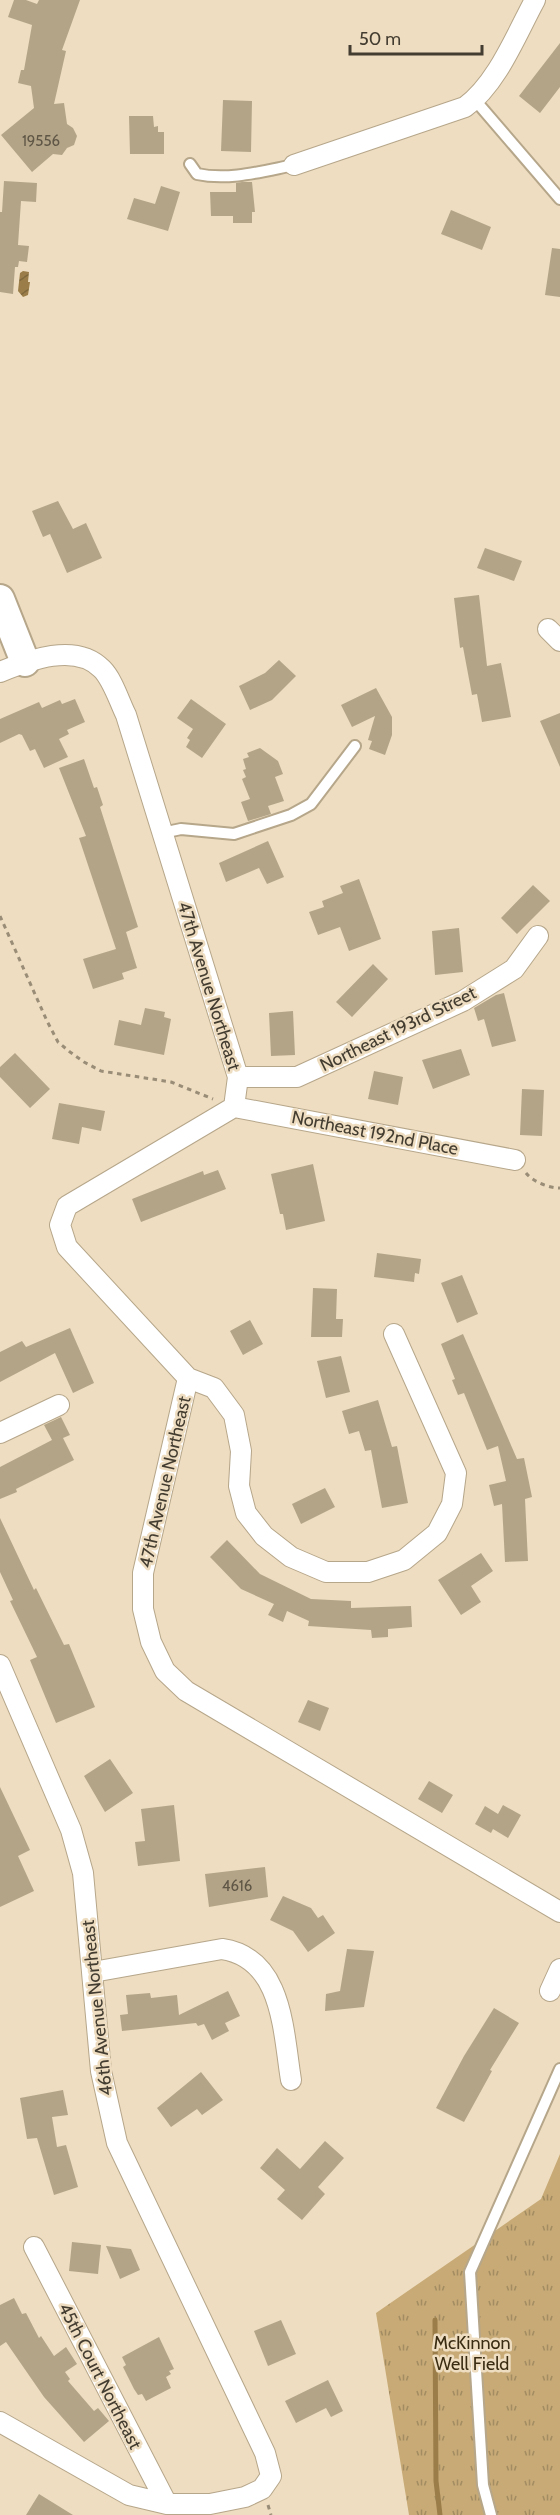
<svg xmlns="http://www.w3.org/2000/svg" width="560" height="2515" font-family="Cabin,sans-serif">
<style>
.park{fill:url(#park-tufts)}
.water{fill:url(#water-waves)}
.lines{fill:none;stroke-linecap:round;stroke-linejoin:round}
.stream{stroke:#9a7d48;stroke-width:5}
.building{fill:#b3a488}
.lane-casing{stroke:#b6a68a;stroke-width:14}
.street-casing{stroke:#b6a68a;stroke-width:22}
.secondary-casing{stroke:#b6a68a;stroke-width:32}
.path{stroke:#998d78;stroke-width:3;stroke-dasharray:4.5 4.5;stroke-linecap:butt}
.lane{stroke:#fff;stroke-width:10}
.street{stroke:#fff;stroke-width:20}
.secondary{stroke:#fff;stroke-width:28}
.labels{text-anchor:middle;stroke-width:5;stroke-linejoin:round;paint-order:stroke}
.number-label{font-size:15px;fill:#5f5646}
.street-label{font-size:18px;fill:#433c30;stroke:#eeddc0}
.park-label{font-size:18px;fill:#392c12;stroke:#eeddc0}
</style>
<defs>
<pattern id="park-tufts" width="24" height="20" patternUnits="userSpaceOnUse" patternTransform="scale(1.5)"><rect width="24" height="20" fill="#c7aa76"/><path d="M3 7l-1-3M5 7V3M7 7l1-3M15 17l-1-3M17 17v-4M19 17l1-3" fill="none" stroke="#a38c61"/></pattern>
<pattern id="water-waves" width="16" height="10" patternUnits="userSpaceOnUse" patternTransform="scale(1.5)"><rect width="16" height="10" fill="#9a7d48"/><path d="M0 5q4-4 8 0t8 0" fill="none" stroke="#7f683c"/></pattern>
</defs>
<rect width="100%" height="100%" fill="#eeddc0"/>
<path class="park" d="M560 2154V2515H409L376 2313 541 2199Z"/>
<path class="water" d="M23 271 29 272 28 282H30L28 295 23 297 18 291 20 273Z"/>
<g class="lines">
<path class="stream" d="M435 2320 436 2481 440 2515"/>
</g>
<path class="building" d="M14 0H26L37 4 39 0H80L62 50 66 51 54 104 64 103 67 124 73 128 77 136 74 145 67 148 62 155 53 154 32 172 1 135 34 108 31 86 18 83 21 70H24L32 25 8 17Z
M560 43V87L540 113 519 96Z
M223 100 252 101 251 152 221 151Z
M129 116H153L154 127 158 126V132H164V154H130Z
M4 181 37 183 36 202 21 201 18 245 29 246 27 262 19 261 18 267H15L13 294 0 292V212H2Z
M242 182H252L255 212H252V223H233V216H211L210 192H236V183Z
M161 186 180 192 168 231 127 219 134 198 155 204Z
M451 210 491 227 482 250 441 234Z
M552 248 560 249V297L545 295Z
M58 501 73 529 86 523 102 558 67 573 50 534 43 537 32 511Z
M485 548 522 561 514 581 477 568Z
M479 595 487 666 501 663 511 717 482 722 477 694 472 695 463 647 460 648 454 598Z
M279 660 296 676 272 700 250 710 239 686 265 673Z
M376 688 392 717V735L385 755 369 749 372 741 368 740 375 716 352 727 341 705Z
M75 699 85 722 67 730 69 734 59 739 68 757 44 768 35 749 30 751 22 735 19 734 0 743V719L39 702 42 708 60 700 62 704Z
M191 699 226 724 202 758 186 747 190 740 187 738 193 729 177 718Z
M560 713V767L540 721Z
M260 748 278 761 283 774 275 777 284 801 268 806 271 814 248 821 241 802 250 799 242 779 246 777 243 770 246 769 243 759 249 757 247 753Z
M84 759 94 788 97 787 103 805 100 807 138 927 126 932 137 968 122 973 124 979 93 989 83 959 116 949 79 838 86 836 59 768Z
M268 841 284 877 267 884 259 868 226 882 219 863Z
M359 879 381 939 349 951 340 927 318 935 309 912 324 907 322 901 343 893 340 886Z
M533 885 550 901 517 934 501 918Z
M459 928 463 972 435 975 432 931Z
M373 964 388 979 352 1017 336 1002Z
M504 993 516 1041 492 1047 484 1019 478 1021 474 1008 496 995Z
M145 1008 165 1012 164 1017 171 1019 164 1055 114 1045 119 1020 141 1025Z
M293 1011 295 1055 271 1056 269 1013Z
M461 1049 470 1075 433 1089 422 1060Z
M15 1053 50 1089 30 1108 0 1077V1067Z
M374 1071 403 1077 398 1105 368 1099Z
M522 1089 544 1090 542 1136 520 1135Z
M59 1103 105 1111 101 1131 82 1127 79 1144 52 1139Z
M313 1164 325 1221 286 1230 283 1214H280L271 1174Z
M218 1170 226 1189 141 1222 132 1199 203 1171 204 1175Z
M377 1253 421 1259 419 1274 415 1273 414 1282 374 1277Z
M462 1275 478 1314 457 1323 441 1283Z
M313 1288 337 1289 336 1319H343L342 1337H311Z
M250 1320 263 1344 243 1355 230 1331Z
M70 1328 94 1383 73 1393 55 1353 0 1382V1352L22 1341 26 1347Z
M463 1334 517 1459 524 1458 532 1497 525 1499 528 1561 505 1562 502 1504 494 1506 489 1485 506 1481 498 1446 487 1450 464 1393 458 1395 452 1380 455 1379 441 1344Z
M341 1356 350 1392 326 1398 317 1361Z
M378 1400 392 1447 397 1446 408 1503 382 1508 371 1450 365 1451 359 1431 349 1434 342 1411Z
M61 1417 70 1435 63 1438 74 1460 16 1489 17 1492 0 1499V1467L52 1440 44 1425Z
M325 1488 335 1507 301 1524 292 1504Z
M0 1518 34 1590 36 1588 64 1645 69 1644 95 1707 56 1723 30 1660 37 1657 10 1601 13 1600 0 1572Z
M227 1540 260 1574 311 1599 351 1601V1608L411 1606 412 1627 388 1629V1637L372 1638 371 1630 308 1626 309 1621 287 1611 283 1622 268 1615 274 1604 241 1589 210 1557Z
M481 1553 493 1571 471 1586 481 1602 461 1615 438 1580Z
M308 1700 329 1708 320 1731 298 1722Z
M110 1759 133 1793 105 1812 84 1776Z
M429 1781 453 1795 442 1813 418 1799Z
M0 1787 30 1850 18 1856 34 1891 0 1907Z
M174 1805 180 1861 138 1866 135 1842 145 1841 141 1809Z
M503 1805 521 1815 508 1838 493 1829 491 1833 475 1824 485 1806 498 1814Z
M265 1867 268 1897 209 1907 205 1874Z
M283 1896 311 1908 318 1918 323 1915 335 1933 308 1952 293 1931 270 1920Z
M347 1949 374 1951 364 2007 325 2011 326 1994 340 1991Z
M228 1991 240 2016 225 2023 229 2031 212 2040 204 2024 198 2026 196 2023 122 2031 120 2015 128 2014 126 1995 150 1993 151 1998 177 1995 179 2015Z
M494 2008 519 2023 490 2070 492 2071 464 2122 436 2108 464 2056Z
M201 2072 223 2100 202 2115 197 2109 171 2127 157 2108Z
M63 2090 68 2115 52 2117 57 2147 66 2145 78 2187 54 2195 37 2138 27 2139 20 2098Z
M325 2141 344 2158 318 2187 325 2194 302 2220 277 2199 285 2190 260 2168 277 2148 300 2169Z
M72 2242 101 2245 98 2274 69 2271Z
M106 2246 131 2249 140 2270 120 2279Z
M14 2298 22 2314 26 2313 39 2338 41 2336 54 2356 66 2347 77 2364 65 2372 70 2379 68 2381 94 2411 98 2408 109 2421 84 2442 44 2397 6 2342 0 2346V2305Z
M281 2320 296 2354 268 2366 254 2331Z
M159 2337 174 2369 169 2371 171 2374 166 2377 171 2388 146 2401 142 2394 138 2395 134 2389 123 2367 126 2365 122 2357Z
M328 2380 343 2411 331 2417 326 2408 296 2423 285 2401Z
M39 2494 73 2515H26Z"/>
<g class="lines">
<g class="lane-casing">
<path id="lane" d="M475 100 560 199
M190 164 197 174C229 181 263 171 294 165
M162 833 181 829 234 834 291 815 311 804 355 746
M491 2515 483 2485 470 2272 560 2069"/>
</g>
<g class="street-casing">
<path id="street" d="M294 165 465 107C497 84 516 35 535 0
M548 629 560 641
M0 672C29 660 76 642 102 669 113 680 119 701 126 715L238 1077 234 1107
M238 1077H297L463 1001 514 969 538 936
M234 1107 67 1206 60 1225 67 1247 188 1378 143 1573V1609L151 1642 165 1671 186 1691 560 1912
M234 1107 515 1160
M188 1378 214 1388 234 1415 241 1451 239 1486 246 1513 264 1536 291 1557 326 1572H368L404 1560 437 1533 452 1504 456 1473 394 1334
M0 1433 59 1405
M0 1665 71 1830 83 1873 101 2071 117 2143 265 2453 271 2476 262 2489 245 2497 210 2504H167L129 2495 0 2422
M93 1972 222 1949C283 1958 283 2031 291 2080
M550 1991 560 1969
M34 2247 167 2504"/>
</g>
<g class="secondary-casing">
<path id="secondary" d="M0 599 25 662"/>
</g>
<path class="path" d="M0 916 47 1021 58 1042 70 1052 84 1062 101 1071 171 1082 213 1099
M526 1173C533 1182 549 1188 560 1188
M268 2505 271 2515"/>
<use href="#lane" class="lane"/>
<use href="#street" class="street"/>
<use href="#secondary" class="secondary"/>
</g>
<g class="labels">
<g class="number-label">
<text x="41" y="146">19556</text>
<text x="237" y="1891">4616</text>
</g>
<g class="street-label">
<text transform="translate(209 986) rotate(73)" y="6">47th Avenue Northeast</text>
<text transform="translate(398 1029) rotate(-26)" y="6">Northeast 193rd Street</text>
<text transform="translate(375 1133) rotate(11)" y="6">Northeast 192nd Place</text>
<text transform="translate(165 1482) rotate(-77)" y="6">47th Avenue Northeast</text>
<text transform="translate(97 2008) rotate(-96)" y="6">46th Avenue Northeast</text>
<text transform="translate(100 2376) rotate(63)" y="6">45th Court Northeast</text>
</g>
<g class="park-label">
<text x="472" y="2349">McKinnon<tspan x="472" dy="21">Well Field</tspan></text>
</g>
</g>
<path d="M350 45v9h132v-9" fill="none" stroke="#433c30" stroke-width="3"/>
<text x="359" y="45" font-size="18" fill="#433c30" stroke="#eeddc0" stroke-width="4.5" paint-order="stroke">50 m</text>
</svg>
